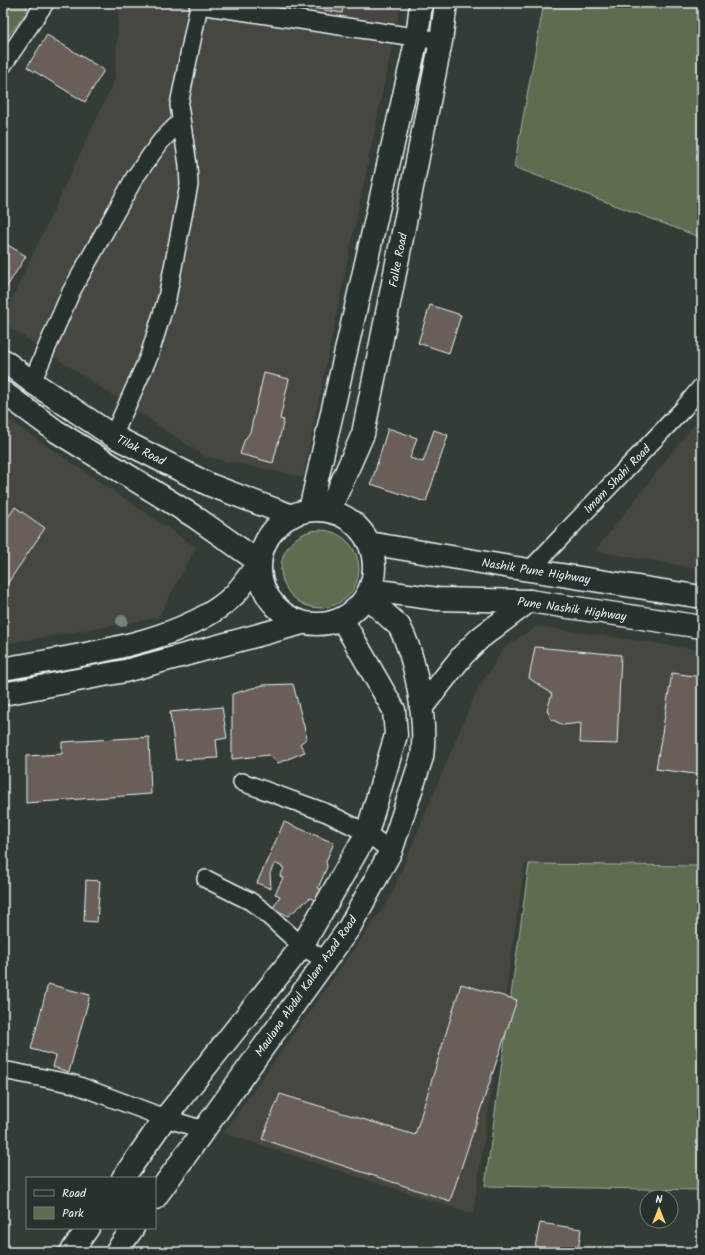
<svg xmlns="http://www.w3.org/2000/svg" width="705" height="1255" font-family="Kalam,sans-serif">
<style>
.built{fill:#444640}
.green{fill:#5d6d50;stroke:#a2afa4}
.building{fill:#6b5e58;stroke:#e8f1f8}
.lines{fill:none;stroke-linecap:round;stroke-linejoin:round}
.minor-casing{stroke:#e8f1f8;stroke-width:20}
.tertiary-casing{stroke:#e8f1f8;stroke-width:25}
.secondary-casing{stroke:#e8f1f8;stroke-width:25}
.trunk-casing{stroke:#e8f1f8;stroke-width:25}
.minor{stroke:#26332d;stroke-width:17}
.tertiary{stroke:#26332d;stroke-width:22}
.secondary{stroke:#26332d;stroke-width:22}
.trunk{stroke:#26332d;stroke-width:22}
.tree{fill:#78827c}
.labels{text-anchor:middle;stroke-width:3;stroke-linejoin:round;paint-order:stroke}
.street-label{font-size:12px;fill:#e8f1f8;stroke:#26332d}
</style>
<rect width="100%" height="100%" fill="#343c36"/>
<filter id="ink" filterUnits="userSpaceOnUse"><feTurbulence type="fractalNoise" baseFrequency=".025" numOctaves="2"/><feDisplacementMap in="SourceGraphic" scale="8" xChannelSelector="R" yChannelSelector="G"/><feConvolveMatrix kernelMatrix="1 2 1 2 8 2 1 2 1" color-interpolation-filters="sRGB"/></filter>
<g filter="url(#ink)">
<path class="built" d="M119 3H401L303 477 206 457 3 323V318L115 79Z
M702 414V569L595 551Z
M3 416 196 547 158 618 3 644Z
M537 626 702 650V865L525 864 473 1214 223 1133 389 900 475 694 504 648Z"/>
<path class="green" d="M3 3H27V12L3 43Z
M544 3H702V238L514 167Z
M281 569a39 39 0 1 1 78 0a39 39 0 1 1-78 0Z
M529 864 702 866V1190L485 1186Z"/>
<path class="building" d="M283 3H344L342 13Z
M47 35 104 70 85 102 27 67Z
M3 242 26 256 3 293Z
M430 305 461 315 449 353 418 343Z
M264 373 289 379 280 419 284 420 273 463 240 454 244 441 250 432Z
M388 428 417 438 410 458 423 462 434 430 448 435 426 502 371 484Z
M15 507 45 528 3 590V525Z
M535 647 621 655 617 744 580 743 581 723 563 725 551 719 547 710 552 694 529 678Z
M672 673 702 677V775L656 769Z
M293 684 307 738 300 744 305 752 278 763 269 755 232 759V694L263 685Z
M222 707 227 738 216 740 218 758 176 760 170 712Z
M149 737 151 794 26 803V756L62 754V742Z
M284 822 334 843 326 861 327 867 318 888 322 890 317 901 310 898 288 916 273 908 280 896 275 894 283 878 280 876 284 868 275 863 270 873 271 889 257 883Z
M86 880 100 881 97 922 84 921Z
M48 984 90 995 69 1072 53 1067 56 1056 31 1049Z
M461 984 517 1000 450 1201 262 1139 280 1094 415 1135Z
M540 1223 581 1229 578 1252H534Z"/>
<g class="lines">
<g class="minor-casing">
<path id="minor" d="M200 3 199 5 441 41
M3 65 45 3
M32 382 71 292 135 177 161 141 181 121
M113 436 149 356 167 298 189 185 188 165 179 105 199 5
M530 570 684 408 702 386
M242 782 327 813 367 833 391 851
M206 879 250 901 261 909 302 946 326 961
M3 1070 74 1084 165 1118 204 1130"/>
</g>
<g class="tertiary-casing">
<path id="tertiary" d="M310 510 417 38 421 3
M329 511 363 434 441 41 446 3
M421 708 463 655 480 638 529 601
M123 1178 165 1118 302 946 367 833 396 735 394 710 342 619
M155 1198 349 928 391 851 422 757C427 722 416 657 399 626L367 597
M71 1252 88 1228
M116 1252 133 1228"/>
</g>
<g class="secondary-casing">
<path id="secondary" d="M3 360 32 382 113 436 210 485 292 516
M3 392 56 431 195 517 259 562"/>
</g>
<g class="trunk-casing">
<path id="trunk" d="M260 567a57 57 0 1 1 114 0a57 57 0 1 1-114 0Z
M369 543 504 566 702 597
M371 590 438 599 529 601 702 627
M3 669C71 656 186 644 235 594 244 584 251 573 259 562
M3 694 125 671 303 623"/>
</g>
<use href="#minor" class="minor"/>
<use href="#tertiary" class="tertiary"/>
<use href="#secondary" class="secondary"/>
<use href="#trunk" class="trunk"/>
</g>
<circle class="tree" cx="122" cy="621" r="6"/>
</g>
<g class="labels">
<g class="street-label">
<text transform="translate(398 260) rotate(-79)" y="4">Falke Road</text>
<text transform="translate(141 450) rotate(27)" y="4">Tilak Road</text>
<text transform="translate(617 479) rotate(-46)" y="4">Imam Shahi Road</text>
<text transform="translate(536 571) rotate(9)" y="4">Nashik Pune Highway</text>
<text transform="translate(572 609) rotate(8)" y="4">Pune Nashik Highway</text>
<text transform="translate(306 986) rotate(-55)" y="4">Maulana Abdul Kalam Azad Road</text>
</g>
</g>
<rect width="705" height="1255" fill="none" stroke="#26332d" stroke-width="16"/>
<rect x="8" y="8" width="689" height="1239" fill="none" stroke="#e8f1f8" stroke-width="1.5" filter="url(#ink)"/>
<rect x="26" y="1177" width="130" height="52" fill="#26332d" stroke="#747f7e"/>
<rect x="34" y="1190" width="20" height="6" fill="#26332d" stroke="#747f7e"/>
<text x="62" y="1197" font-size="12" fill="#e8f1f8">Road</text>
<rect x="34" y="1207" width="20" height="12" fill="#5d6d50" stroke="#747f7e"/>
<text x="62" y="1217" font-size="12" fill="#e8f1f8">Park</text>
<g transform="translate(659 1209)"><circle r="19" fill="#26332d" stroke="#747f7e"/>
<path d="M0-3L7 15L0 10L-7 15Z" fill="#ffd166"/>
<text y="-6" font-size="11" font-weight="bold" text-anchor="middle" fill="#e8f1f8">N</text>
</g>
</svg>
